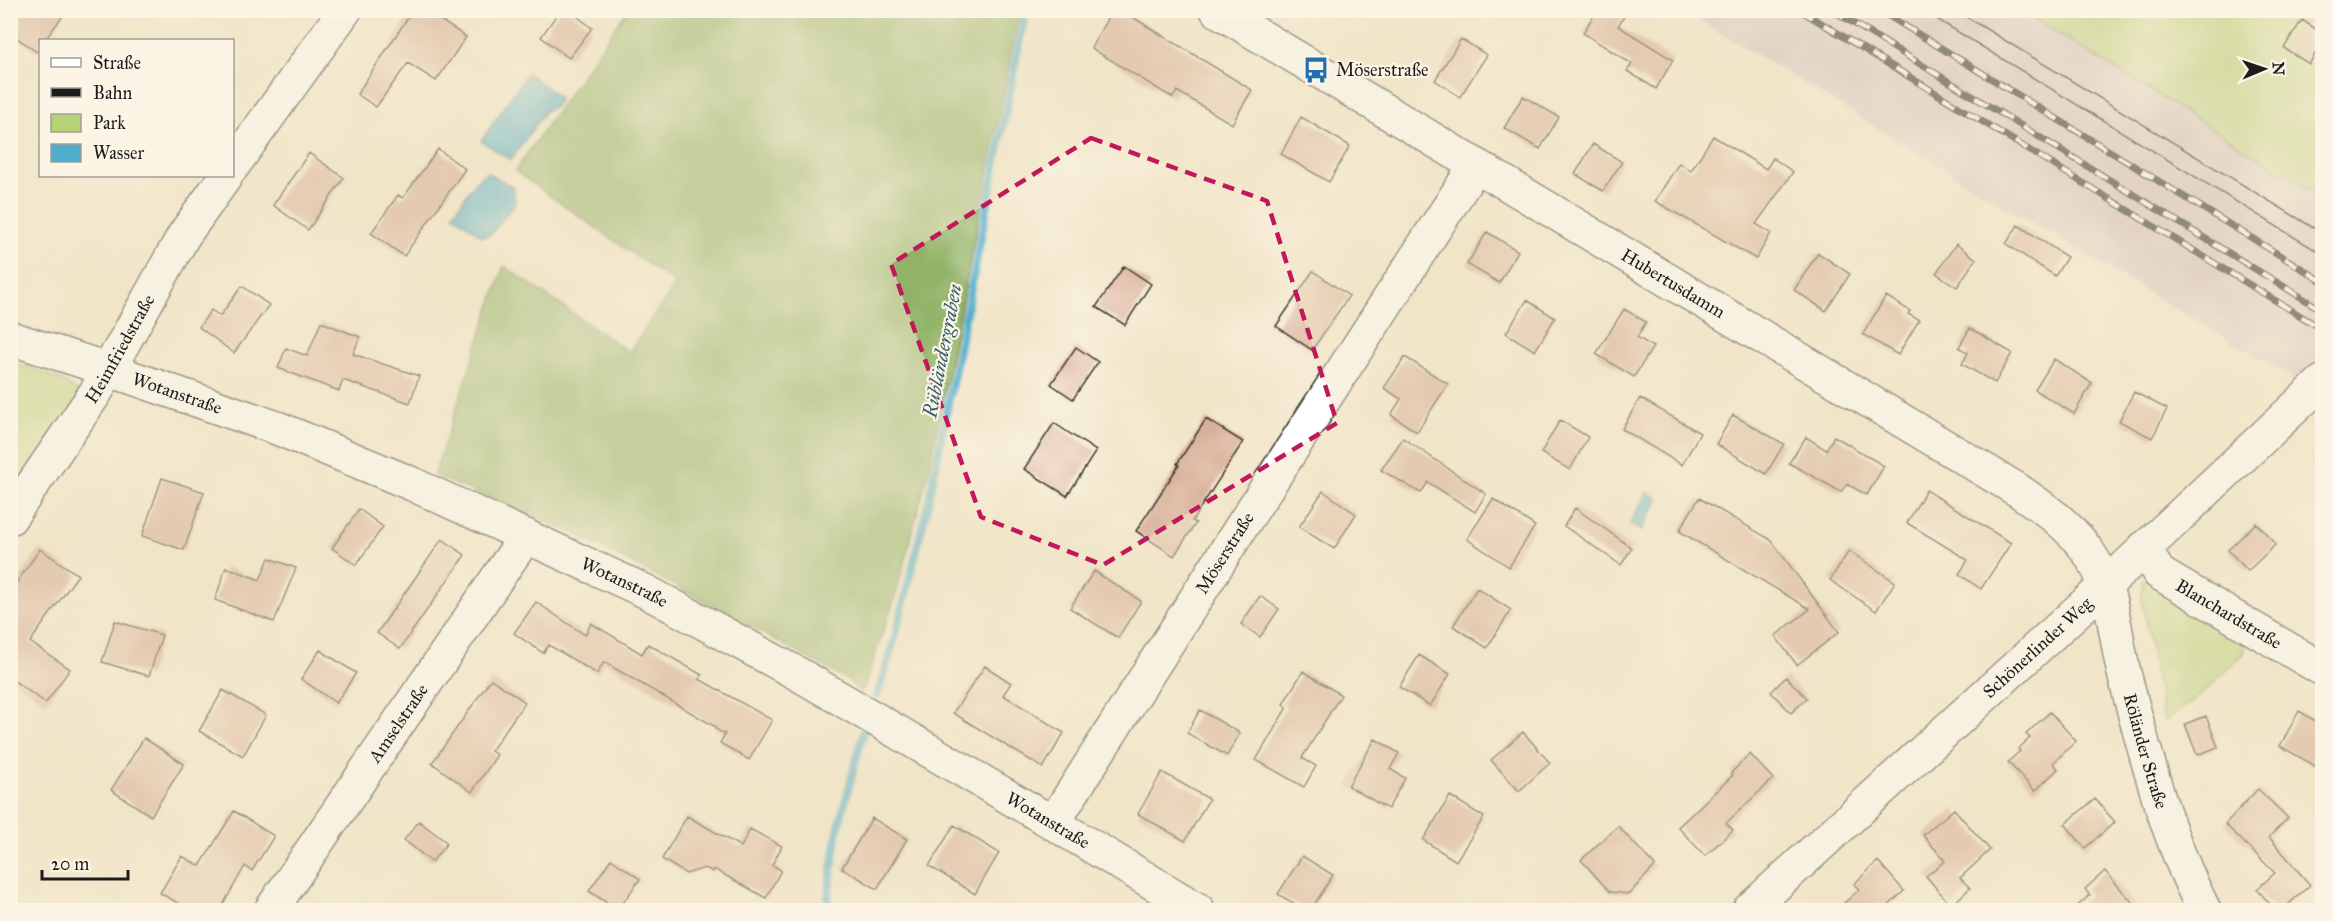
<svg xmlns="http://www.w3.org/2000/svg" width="2333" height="921" font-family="'IM FELL Great Primer',serif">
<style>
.industrial{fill:#d2bdc6}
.green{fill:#b6d177;stroke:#69764a;stroke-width:1.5}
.forest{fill:#90b368;stroke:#566842;stroke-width:1.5}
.water{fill:#4faecd;stroke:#366574;stroke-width:1.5}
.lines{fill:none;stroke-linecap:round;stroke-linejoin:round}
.stream{stroke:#4faecd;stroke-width:8}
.building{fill:#d5a992}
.minor-casing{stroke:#3c3a36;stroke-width:36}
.minor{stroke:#fff;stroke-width:33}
.tram{stroke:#1c1c1c;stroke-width:1.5}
.rail-casing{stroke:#1c1c1c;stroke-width:7}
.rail{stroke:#fcf5e5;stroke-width:4.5;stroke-dasharray:14;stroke-linecap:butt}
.marked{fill:none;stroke:#c2185b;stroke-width:4.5;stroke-dasharray:12 8;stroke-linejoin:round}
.labels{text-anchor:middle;stroke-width:4.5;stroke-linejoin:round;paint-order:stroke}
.poi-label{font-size:18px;fill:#1c1c1c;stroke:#fcf5e5;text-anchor:start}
.street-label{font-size:18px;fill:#1c1c1c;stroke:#fcf5e5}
.water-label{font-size:20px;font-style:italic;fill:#335e6c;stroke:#fcf5e5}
</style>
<rect width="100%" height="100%" fill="#fcf5e5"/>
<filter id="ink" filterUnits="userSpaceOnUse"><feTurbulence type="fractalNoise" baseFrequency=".0167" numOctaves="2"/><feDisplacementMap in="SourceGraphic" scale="12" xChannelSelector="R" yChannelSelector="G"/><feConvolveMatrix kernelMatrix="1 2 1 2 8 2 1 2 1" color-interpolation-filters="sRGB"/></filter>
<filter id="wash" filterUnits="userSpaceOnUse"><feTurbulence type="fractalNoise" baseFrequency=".008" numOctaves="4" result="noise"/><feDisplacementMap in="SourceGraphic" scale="24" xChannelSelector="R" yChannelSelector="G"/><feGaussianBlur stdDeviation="1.35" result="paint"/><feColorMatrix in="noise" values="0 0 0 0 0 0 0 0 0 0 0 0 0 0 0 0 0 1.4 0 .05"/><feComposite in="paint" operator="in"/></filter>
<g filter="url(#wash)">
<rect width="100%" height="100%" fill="#f1e5c8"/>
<path class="industrial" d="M1684 11H2022L2322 197V399L2289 375 2167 304Z"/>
<path class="green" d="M2022 11H2322V197Z
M11 361 57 378 82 394 11 501Z
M2147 578 2249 636 2244 653 2206 690 2164 722 2142 599 2143 581Z"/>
<path class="forest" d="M627 11H1020L929 469 896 594 862 693 848 680 714 606 576 534 434 475 504 266 629 352 676 284 515 171Z"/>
<path class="water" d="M527 73 560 98 555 107 545 111 511 160 481 141Z
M487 172 514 188 515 203 491 234 483 237 453 214 476 181Z
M1647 492 1659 499 1641 531 1630 524Z"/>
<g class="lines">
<path class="stream" d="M877 696 894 641 929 500 1026 10
M826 910 838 829 865 726"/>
</g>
<g id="blocks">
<path class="building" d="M10 10H67L45 40H40V48L37 52 10 33Z
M413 10H425L466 37 436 81 408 63 376 107 357 94Z
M560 10H569L592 28 569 58 541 37Z
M1112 10H1121L1142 23 1252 90 1232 124 1177 91 1173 98 1091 48Z
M1597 10H1628L1618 26 1673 60 1656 89 1627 71 1632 64 1583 33Z
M2302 20 2322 33V43L2309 64 2284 48Z
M1461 39 1487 55 1460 97 1435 80Z
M1523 96 1559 117 1540 149 1504 128Z
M1301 117 1350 146 1329 182 1281 154Z
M1713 136 1766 169 1773 158 1793 172 1756 224 1771 233 1756 259 1655 201 1679 163 1691 171Z
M1593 144 1622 162 1603 191 1575 174Z
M438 149 465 169 404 256 371 233 398 195 403 198Z
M309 153 344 178 308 230 273 205Z
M2018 225 2067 257 2055 276 2006 244Z
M1487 232 1518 251 1499 283 1467 264Z
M1956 244 1976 259 1957 287 1936 273Z
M1818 253 1850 274 1826 311 1794 290Z
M1124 266 1151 284 1125 325 1096 307Z
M1313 271 1349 296 1312 350 1276 326Z
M242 286 269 305 234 353 199 327 211 310 220 316Z
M1886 296 1910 311 1908 314 1919 320 1898 355 1863 334Z
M1527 300 1555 318 1535 351 1506 333Z
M1624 309 1646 322 1637 337 1653 347 1634 377 1596 354Z
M321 322 360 337 353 354 419 376 410 403 343 380 339 391 278 368 286 348 307 356Z
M1970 328 2012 353 1995 383 1962 364 1968 353 1959 347Z
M1076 347 1098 362 1073 399 1051 384Z
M1405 357 1448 384 1417 432 1391 415 1401 399 1384 388Z
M2054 359 2092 383 2074 414 2035 390Z
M2134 392 2167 409 2152 438 2119 421Z
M1640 398 1700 433 1682 465 1622 429Z
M1733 415 1784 444 1766 474 1716 444Z
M1206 419 1243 442 1192 521 1196 523 1174 556 1136 531 1179 465 1177 464Z
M1560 420 1588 437 1570 470 1541 453Z
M1054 423 1096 451 1067 496 1024 469Z
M1834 436 1884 466 1867 495 1847 484 1841 492 1789 463 1806 437 1826 450Z
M1403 438 1486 494 1475 512 1428 482 1421 493 1381 470Z
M162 478 204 492 184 550 142 536Z
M1926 490 2011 543 1981 589 1959 574 1968 560 1907 523Z
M1323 491 1356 514 1334 549 1299 527Z
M1699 498 1771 540 1839 632 1797 665 1775 636 1810 609 1679 531Z
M1493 499 1535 526 1509 567 1467 539Z
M1575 508 1632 548 1621 565 1564 526Z
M359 509 383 527 356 565 332 548Z
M2256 523 2276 544 2248 571 2228 550Z
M442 539 465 555 400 649 377 633Z
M40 549 78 575 30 642 70 669 46 703 10 678V592Z
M1849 551 1895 582 1876 611 1830 580Z
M269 558 296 568 274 622 215 600 226 567 260 580Z
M1094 571 1141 601 1118 638 1070 608Z
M1477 588 1511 610 1487 648 1453 626Z
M1260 596 1279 609 1260 637 1241 624Z
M536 602 585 635 591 623 642 654 648 644 702 675 699 679 772 720 749 760 720 743 725 734 715 729 716 727 604 662 597 674 549 645 543 653 514 633Z
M115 621 162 635 149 676 102 662Z
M320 650 356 673 336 703 301 679Z
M1419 655 1450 674 1430 706 1399 687Z
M985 666 1011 683 1003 695 1064 733 1043 768 953 713Z
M1303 671 1341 695 1302 758 1316 766 1304 787 1256 760 1287 707 1283 704Z
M1786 677 1807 698 1791 713 1771 692Z
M491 679 525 702 491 751 497 755 472 792 432 763Z
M223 690 266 715 243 756 199 731Z
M1200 710 1240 733 1227 756 1187 733Z
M2299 711 2322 725V770L2280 746Z
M2050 712 2076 741 2053 763 2058 769 2035 791 2008 762 2020 751 2018 749 2030 738 2026 734Z
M2206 716 2218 747 2197 755 2185 724Z
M1523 732 1550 763 1519 791 1491 760Z
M144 738 184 764 151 816 111 790Z
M1375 739 1399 753 1390 769 1405 778 1388 809 1348 786Z
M1750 754 1773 779 1726 823 1733 830 1705 856 1678 827 1733 775 1731 773Z
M1162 772 1209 799 1185 841 1138 814Z
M2258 789 2288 818 2269 837 2310 885 2282 910H2275L2257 889 2275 873 2225 824Z
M1450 796 1484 817 1456 861 1423 840Z
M2095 799 2115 822 2085 848 2065 824Z
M1954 809 1990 850 1960 878 1970 888 1951 906 1926 876 1945 861 1923 835Z
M234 811 274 836 252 871 245 866 220 910H190L160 893 182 856 200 866Z
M687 816 741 847 750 829 782 846 772 865 781 870 766 898 714 869 713 872 705 868 686 874 662 859Z
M872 818 907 839 877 889 842 868Z
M419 821 447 843 432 862 404 840Z
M954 825 999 853 975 894 929 866Z
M1618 826 1655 866 1629 894 1610 892 1581 860Z
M1302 856 1333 875 1311 910H1305L1278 894Z
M611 859 640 879 618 910 589 891Z
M1878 861 1904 891 1884 910H1836L1859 890 1854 884Z
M2105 871 2139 910H2073L2090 895 2085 889Z"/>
</g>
</g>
<g filter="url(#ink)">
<use href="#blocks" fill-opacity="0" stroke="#3c3a36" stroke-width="1.5"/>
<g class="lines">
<g class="minor-casing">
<g id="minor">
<path id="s1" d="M1217 10 2016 489C2047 510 2077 530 2095 563 2114 597 2115 636 2124 673 2145 754 2166 835 2204 910"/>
<path d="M232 167 345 10"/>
<path id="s2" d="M10 338 107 369 277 428 410 483 647 592 800 675 1053 823 1198 910"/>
<path id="s3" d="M10 518 96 392 184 235 226 176"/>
<path id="s4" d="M2144 548 2159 573 2322 669"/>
<path id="s5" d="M1053 823 1238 532 1476 165"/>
<path id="s6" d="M271 910 526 536"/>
<path id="s7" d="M1749 910 2106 585 2322 382"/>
</g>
</g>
<use href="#minor" class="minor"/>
<path class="tram" d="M1922 10 2322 254
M1955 10 2322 233"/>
<g class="rail-casing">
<path id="rail" d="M1800 10 2322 329
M1832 10 2322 310
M1879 10 2322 281"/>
</g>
<use href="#rail" class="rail"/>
</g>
</g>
<path d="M0 0H2333V921H0ZM1091 138 1267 201 1337 423 1103 565 981 517 891 264Z" fill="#f1e5c8" fill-opacity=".55" fill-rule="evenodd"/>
<path class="marked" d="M1091 138 1267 201 1337 423 1103 565 981 517 891 264Z"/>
<defs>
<g id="bus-bare" transform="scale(2.07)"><path d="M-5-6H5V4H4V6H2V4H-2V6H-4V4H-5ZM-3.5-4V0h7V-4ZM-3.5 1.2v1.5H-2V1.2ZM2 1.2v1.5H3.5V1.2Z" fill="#1f6fb2" stroke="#fcf5e5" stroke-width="2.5" paint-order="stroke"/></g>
</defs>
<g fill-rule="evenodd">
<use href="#bus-bare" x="1316" y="70"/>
</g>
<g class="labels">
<g class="poi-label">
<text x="1336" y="76">Möserstraße</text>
</g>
<g class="street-label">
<text dy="6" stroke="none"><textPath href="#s1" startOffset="532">Hubertusdamm</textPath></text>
<text dy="6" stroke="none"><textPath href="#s3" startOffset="202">Heimfriedstraße</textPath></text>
<text dy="6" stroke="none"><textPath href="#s2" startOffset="176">Wotanstraße</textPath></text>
<text dy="6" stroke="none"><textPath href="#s5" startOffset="320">Möserstraße</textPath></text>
<text dy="6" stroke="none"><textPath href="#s2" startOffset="662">Wotanstraße</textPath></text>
<text dy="6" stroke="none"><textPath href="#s4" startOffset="110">Blanchardstraße</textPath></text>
<text dy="6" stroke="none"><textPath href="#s7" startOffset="390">Schönerlinder Weg</textPath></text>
<text dy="6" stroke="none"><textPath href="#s6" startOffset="226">Amselstraße</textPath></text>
<text dy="6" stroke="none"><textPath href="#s1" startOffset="1236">Röländer Straße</textPath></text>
<text dy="6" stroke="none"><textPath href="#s2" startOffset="1148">Wotanstraße</textPath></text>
</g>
<g class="water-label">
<text transform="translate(942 351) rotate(-79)" y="7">Rübländergraben</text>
</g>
</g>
<rect width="2333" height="921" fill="none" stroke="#fcf5e5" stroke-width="36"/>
<rect x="39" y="39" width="195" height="138" fill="#fcf5e5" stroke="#a29e95" stroke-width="1.5"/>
<rect x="51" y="58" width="30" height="9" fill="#ffffff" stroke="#a29e95" stroke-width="1.5"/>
<text x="93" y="69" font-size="18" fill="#1c1c1c">Straße</text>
<rect x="51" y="88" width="30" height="9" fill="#1c1c1c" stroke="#a29e95" stroke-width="1.5"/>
<text x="93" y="99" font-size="18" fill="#1c1c1c">Bahn</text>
<rect x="51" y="114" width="30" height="18" fill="#b6d177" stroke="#a29e95" stroke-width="1.5"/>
<text x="93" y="129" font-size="18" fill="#1c1c1c">Park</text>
<rect x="51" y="144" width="30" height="18" fill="#4faecd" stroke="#a29e95" stroke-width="1.5"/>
<text x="93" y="159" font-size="18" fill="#1c1c1c">Wasser</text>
<g transform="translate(2264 69) rotate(88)" stroke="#fcf5e5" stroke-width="4.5" paint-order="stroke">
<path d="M0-4.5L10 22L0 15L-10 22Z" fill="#1c1c1c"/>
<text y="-9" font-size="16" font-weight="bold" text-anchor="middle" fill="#1c1c1c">N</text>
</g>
<path d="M42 870v9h86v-9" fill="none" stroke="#1c1c1c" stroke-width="3"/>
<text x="51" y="870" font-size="18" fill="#1c1c1c" stroke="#fcf5e5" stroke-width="4.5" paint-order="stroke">20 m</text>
</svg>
